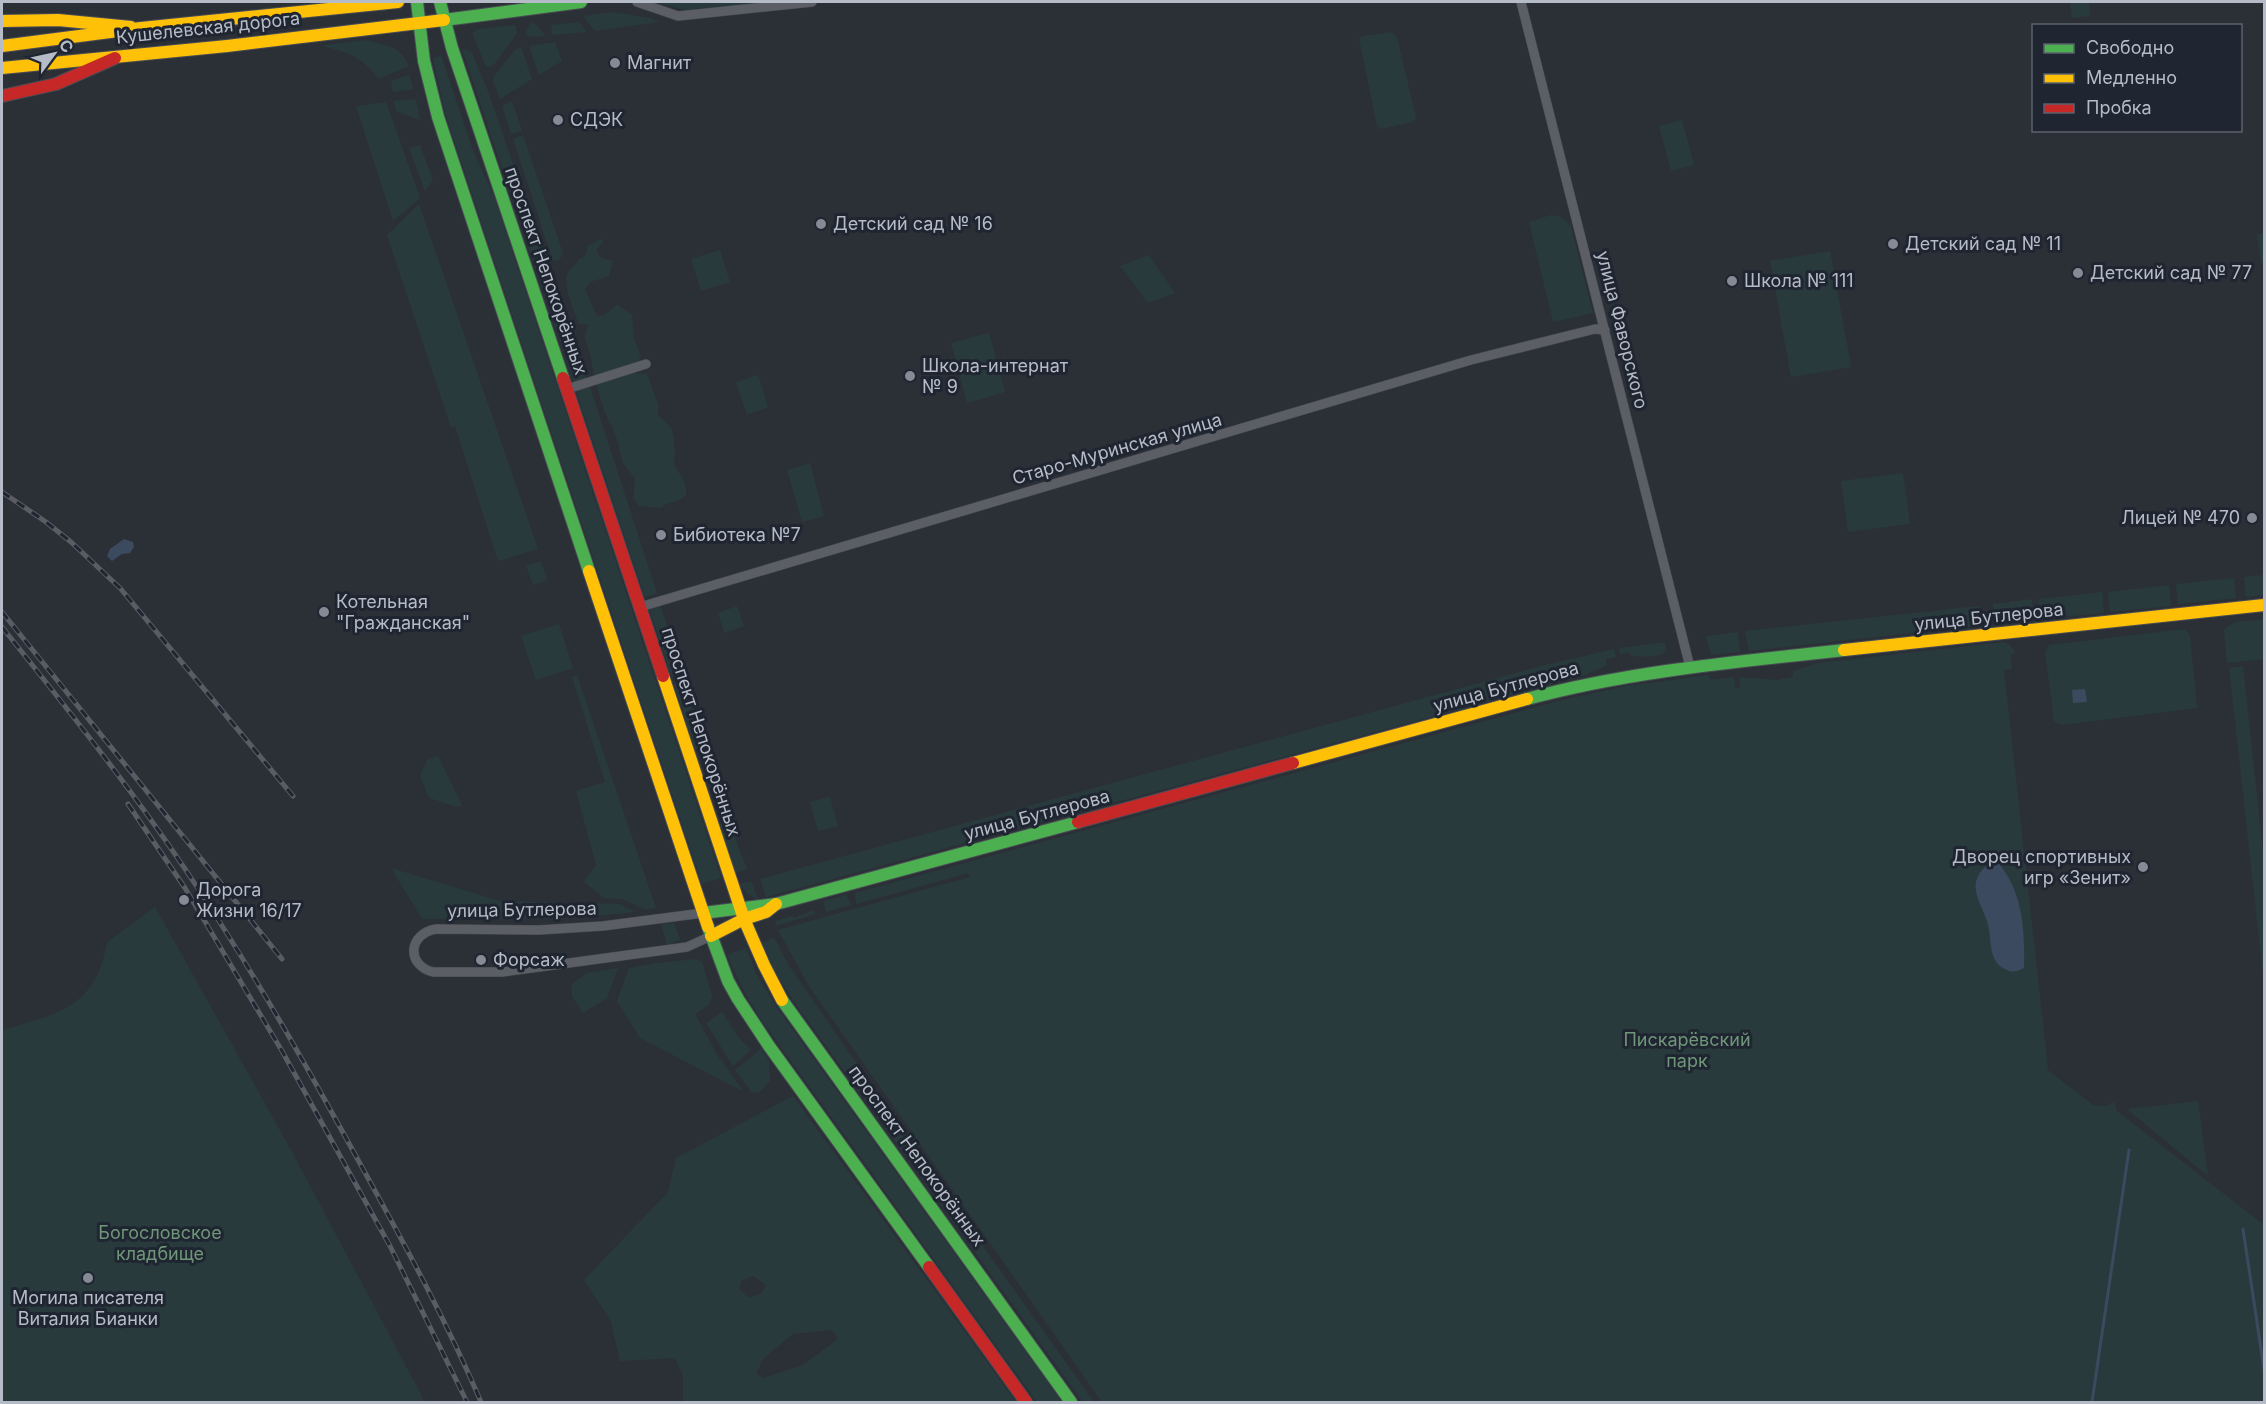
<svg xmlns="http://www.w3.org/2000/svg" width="2266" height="1404" font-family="Inter,sans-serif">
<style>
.green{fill:#293a3d;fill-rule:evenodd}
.water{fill:#3b4a5f}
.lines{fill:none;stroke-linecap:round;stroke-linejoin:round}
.stream{stroke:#3b4a5f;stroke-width:3}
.street-casing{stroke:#474b50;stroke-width:10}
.fast-casing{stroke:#494c54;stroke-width:14}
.slow-casing{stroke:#494c54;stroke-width:14}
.jam-casing{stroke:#494c54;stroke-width:14}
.street{stroke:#5b5e65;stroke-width:9}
.fast{stroke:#4caf50;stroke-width:12}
.slow{stroke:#ffc107;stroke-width:12}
.jam{stroke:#c62828;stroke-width:12}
.rail-casing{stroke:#595d63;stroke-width:5}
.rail{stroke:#1f2631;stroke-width:3;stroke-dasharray:9;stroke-linecap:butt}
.poi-dot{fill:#858b95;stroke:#1f2631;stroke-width:2}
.labels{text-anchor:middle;stroke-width:6;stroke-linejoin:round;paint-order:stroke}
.street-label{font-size:18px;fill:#b6bcc7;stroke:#1f2631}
.poi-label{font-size:18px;fill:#b6bcc7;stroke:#1f2631;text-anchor:start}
.park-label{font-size:18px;fill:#6f9678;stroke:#1f2631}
</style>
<rect width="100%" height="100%" fill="#2b3037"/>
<path class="green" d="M653 2H765L686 10Z
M2070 2H2089L2090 16 2072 18Z
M612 12 650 18 659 22 595 31 583 16Z
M532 21 546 36 531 37 525 34Z
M579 22 587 32 552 35 551 25Z
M513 25 516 26 517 33 493 66 486 67 472 33 478 29Z
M1391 32 1397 37 1416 118 1412 122 1381 129 1377 126 1359 38 1363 36Z
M367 40C387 47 400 44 409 66L378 79C365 59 348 51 325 47V45Z
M555 42 562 61 539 75 529 46Z
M521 47 532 79 500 99 493 81 494 76 515 50Z
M462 49 471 51 488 91 587 379 574 383Z
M441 55 472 148 494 197 721 878 702 884 445 113 433 58Z
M409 75 414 89 393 92 391 84 393 80Z
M416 99 420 120 396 111 394 101Z
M512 101 522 131 511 134 502 106Z
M386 102 420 198 393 221 356 106Z
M1682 120 1694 165 1671 171 1659 126Z
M523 135 563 253 560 259 553 261 513 139Z
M420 145 433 180 425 191 409 148Z
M419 204 538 549 498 561 455 426 451 427 387 235Z
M1551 215C1561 216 1565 218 1571 227L1593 313 1553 322 1529 222Z
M2257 234H2264V263H2261Z
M601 239 604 240 596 250 601 258 613 261 609 276 590 282 585 290 597 316 604 315 617 305 632 315 634 339 641 356 638 361 629 365 633 373 647 374 658 404V414C662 419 670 425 672 430 675 439 675 456 674 466 681 475 687 483 686 495 677 504 669 500 661 508L639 506 633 497 635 479 623 463 616 436 604 410 594 377 591 358 584 336 589 325 579 324C575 313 563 286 567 275 569 270 576 265 579 259L585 256 588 246Z
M720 250 730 282 701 291 691 259Z
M1830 251 1851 367 1791 377 1770 261Z
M1149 255 1175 293 1148 303 1120 266Z
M989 333 1005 392 967 403 951 343Z
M758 375 768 407 747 415 736 382Z
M590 387 657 593 645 597 576 391Z
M810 463 824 516 802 522 787 470Z
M1903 473 1910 524 1848 532 1841 481Z
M541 561 547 580 533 585 526 566Z
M2264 575V595L2246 597 2244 577Z
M2234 578 2236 598 2178 604 2176 584Z
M2169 585 2171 606 2110 612 2108 592Z
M2102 592 2104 613 2041 619 2039 599Z
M2032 599 2034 620 1995 624 1993 604Z
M660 605 683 674 672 677 649 608Z
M737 606 744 626 724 633 718 613Z
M1978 606 1982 612 1984 625 1749 651 1745 631Z
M2264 620V659L2227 663 2224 630C2232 619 2252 621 2264 620Z
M559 624 573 668 536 680 521 636Z
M2185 629 2190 636 2197 708 2061 725 2054 721 2045 652 2049 645Z
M1738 632 1740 652 1711 655 1706 636Z
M1665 642 1666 651C1658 659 1641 657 1630 655L1629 653 1620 654 1619 648Z
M2005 642 2010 645 2016 653 2010 654 2012 669 2004 670 2048 1070 2093 1105 2106 1106 2114 1102 2117 1111 2264 1225V1402H1102L809 986 778 930 970 877 969 873 856 904 855 893 1558 701 1626 686 1709 675 1710 680 1734 677 1735 688H1740V677L1777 680 1793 677V671L1818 663Z
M1614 649 1616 657 1606 659 1607 665 1586 675 766 897 760 879 1545 665Z
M2243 666 2264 861V984L2229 668Z
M577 675 656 908 647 910 622 899 604 898 584 882 596 865 576 791 605 782 572 677Z
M681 682 684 683 692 709 685 712 687 718 695 716 704 746 695 749 674 684Z
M438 756 462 805 457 807 429 798 420 776 427 760Z
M830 797 838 826 818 831 810 802Z
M723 808 747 869 736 873 721 827 720 810Z
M391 868 500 901 563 903V919H422Z
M751 881 758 899 747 894 740 884Z
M846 895 851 905 826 912 823 901Z
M573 903 619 904 635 912 572 918Z
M155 907 291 1150 425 1402H2V1030C58 1014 96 1008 107 942Z
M814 910 815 914 776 926 775 921 793 916 794 918Z
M674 923 680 940 667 945 661 924Z
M774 937 789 966 905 1133 923 1162 1094 1402H1083L795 1003 776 973 762 943Z
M746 948 757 975 777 1008 1062 1402H1037L760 1018 746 995 727 955Z
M696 959 702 962 712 996 709 1005 695 1014 716 1053 744 1092 640 1038 617 1001 629 968 657 963Z
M618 968 607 998 583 1013 572 996 571 985 587 973Z
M722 1012 740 1039 751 1050 733 1066 706 1023Z
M761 1049 769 1060 770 1081 760 1092 752 1093 735 1070Z
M793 1096 1016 1402H683V1376L675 1358 620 1361 610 1319 584 1280 668 1192 676 1158ZM753 1276 766 1285 761 1294 749 1298 739 1289 741 1281ZM832 1330 838 1339 803 1365 764 1378 756 1373 764 1358 793 1334Z
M2198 1101 2208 1176 2127 1109Z"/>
<path class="water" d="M124 539 133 542 134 547 130 553 122 554 112 561 107 556 110 549Z
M2085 689 2087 702 2073 703 2072 690Z
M1989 863 1999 864C2023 892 2025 932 2024 968 2018 971 2013 973 2007 970 1986 962 1993 938 1987 921 1979 898 1965 884 1989 863Z"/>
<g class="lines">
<path class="stream" d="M2243 1229 2264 1369
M2092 1402 2129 1150"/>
<g class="street-casing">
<path id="street" d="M637 2 678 16 812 2
M1521 2 1690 667
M567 389 646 364
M640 607 1471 360 1595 329 1605 330
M703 913 603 926 539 930 436 929C408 934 406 965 433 972H502L687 947 711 936"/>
</g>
<g class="fast-casing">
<path id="fast" d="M417 2 424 61 438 117 589 571
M440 2 452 48 563 378
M444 20 581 2
M1527 699C1630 671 1737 662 1844 650
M703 913 776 904 1078 822
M708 927 728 981 738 999 769 1046 929 1267
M782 1000 1071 1402"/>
</g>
<g class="slow-casing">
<path id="slow" d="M2 21 58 20 131 27
M2 46 141 28 398 2
M2 68 227 46 444 20
M589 571 708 927
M1844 650 2264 605
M663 676 744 919 764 965 782 1000
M1293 763 1527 699
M711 936 744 919 766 912 776 904"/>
</g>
<g class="jam-casing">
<path id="jam" d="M2 96 56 84 115 58
M563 378 663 676
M1078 822 1293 763
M929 1267 1026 1402"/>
</g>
<use href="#street" class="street"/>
<use href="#fast" class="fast"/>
<use href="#slow" class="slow"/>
<use href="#jam" class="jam"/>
<g class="rail-casing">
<path id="rail" d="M2 492 46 522 71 542 120 588 293 796
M2 612 282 959
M2 627C69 711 136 794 195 884 256 976 310 1072 363 1169 405 1245 447 1322 481 1402
M128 804 185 888 282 1051 390 1246 467 1402"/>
</g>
<use href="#rail" class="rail"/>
</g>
<g class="poi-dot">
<circle cx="615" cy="63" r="6"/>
<circle cx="558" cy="120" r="6"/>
<circle cx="821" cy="224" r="6"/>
<circle cx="1893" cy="244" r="6"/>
<circle cx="2078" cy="273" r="6"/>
<circle cx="1732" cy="281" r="6"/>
<circle cx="910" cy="376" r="6"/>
<circle cx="2252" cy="518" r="6"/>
<circle cx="661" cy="535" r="6"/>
<circle cx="324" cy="612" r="6"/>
<circle cx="2143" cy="867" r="6"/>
<circle cx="184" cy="900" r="6"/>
<circle cx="481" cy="960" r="6"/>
<circle cx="88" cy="1278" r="6"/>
</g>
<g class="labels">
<g class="street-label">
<text transform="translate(208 28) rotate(-6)" y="6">Кушелевская дорога</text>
<text transform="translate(546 271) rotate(71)" y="6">проспект Непокорённых</text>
<text transform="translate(1622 330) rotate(76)" y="6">улица Фаворского</text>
<text transform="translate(1117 449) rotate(-16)" y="6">Старо-Муринская улица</text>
<text transform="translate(1989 617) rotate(-6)" y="6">улица Бутлерова</text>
<text transform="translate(1506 687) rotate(-15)" y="6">улица Бутлерова</text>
<text transform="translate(701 732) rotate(72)" y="6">проспект Непокорённых</text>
<text transform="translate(1037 815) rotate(-15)" y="6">улица Бутлерова</text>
<text transform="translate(522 910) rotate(-1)" y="6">улица Бутлерова</text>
<text transform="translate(917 1156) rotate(54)" y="6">проспект Непокорённых</text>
</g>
<g class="poi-label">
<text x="627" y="69">Магнит</text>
<text x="570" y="126">СДЭК</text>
<text x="833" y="230">Детский сад № 16</text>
<text x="1905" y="250">Детский сад № 11</text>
<text x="2090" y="279">Детский сад № 77</text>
<text x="1744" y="287">Школа № 111</text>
<text x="922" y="372">Школа-интернат<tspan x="922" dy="21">№ 9</tspan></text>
<text x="2240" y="524" text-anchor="end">Лицей № 470</text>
<text x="673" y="541">Бибиотека №7</text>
<text x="336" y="608">Котельная<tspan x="336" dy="21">"Гражданская"</tspan></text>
<text x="2131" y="863" text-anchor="end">Дворец спортивных<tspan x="2131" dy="21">игр «Зенит»</tspan></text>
<text x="196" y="896">Дорога<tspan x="196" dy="21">Жизни 16/17</tspan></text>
<text x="493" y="966">Форсаж</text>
<text x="88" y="1304" text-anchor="middle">Могила писателя<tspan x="88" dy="21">Виталия Бианки</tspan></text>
</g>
<g class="park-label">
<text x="1687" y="1046">Пискарёвский<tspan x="1687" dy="21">парк</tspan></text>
<text x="160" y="1239">Богословское<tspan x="160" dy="21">кладбище</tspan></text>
</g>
</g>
<rect width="2266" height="1404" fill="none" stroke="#b6bcc7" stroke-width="6"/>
<rect x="2032" y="24" width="210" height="108" fill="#1f2631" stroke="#5b626d" stroke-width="1.5"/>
<rect x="2044" y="44" width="30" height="9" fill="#4caf50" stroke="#5b626d" stroke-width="1.5"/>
<text x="2086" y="54" font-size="18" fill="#b6bcc7">Свободно</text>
<rect x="2044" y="74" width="30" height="9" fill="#ffc107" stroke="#5b626d" stroke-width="1.5"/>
<text x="2086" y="84" font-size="18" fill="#b6bcc7">Медленно</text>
<rect x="2044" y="104" width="30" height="9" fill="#c62828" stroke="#5b626d" stroke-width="1.5"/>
<text x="2086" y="114" font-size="18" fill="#b6bcc7">Пробка</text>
<g transform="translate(54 54) rotate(57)" stroke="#1f2631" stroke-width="4.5" paint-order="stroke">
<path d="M0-4.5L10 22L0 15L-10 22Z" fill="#b6bcc7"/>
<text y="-9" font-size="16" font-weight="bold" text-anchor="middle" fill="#b6bcc7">С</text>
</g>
</svg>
